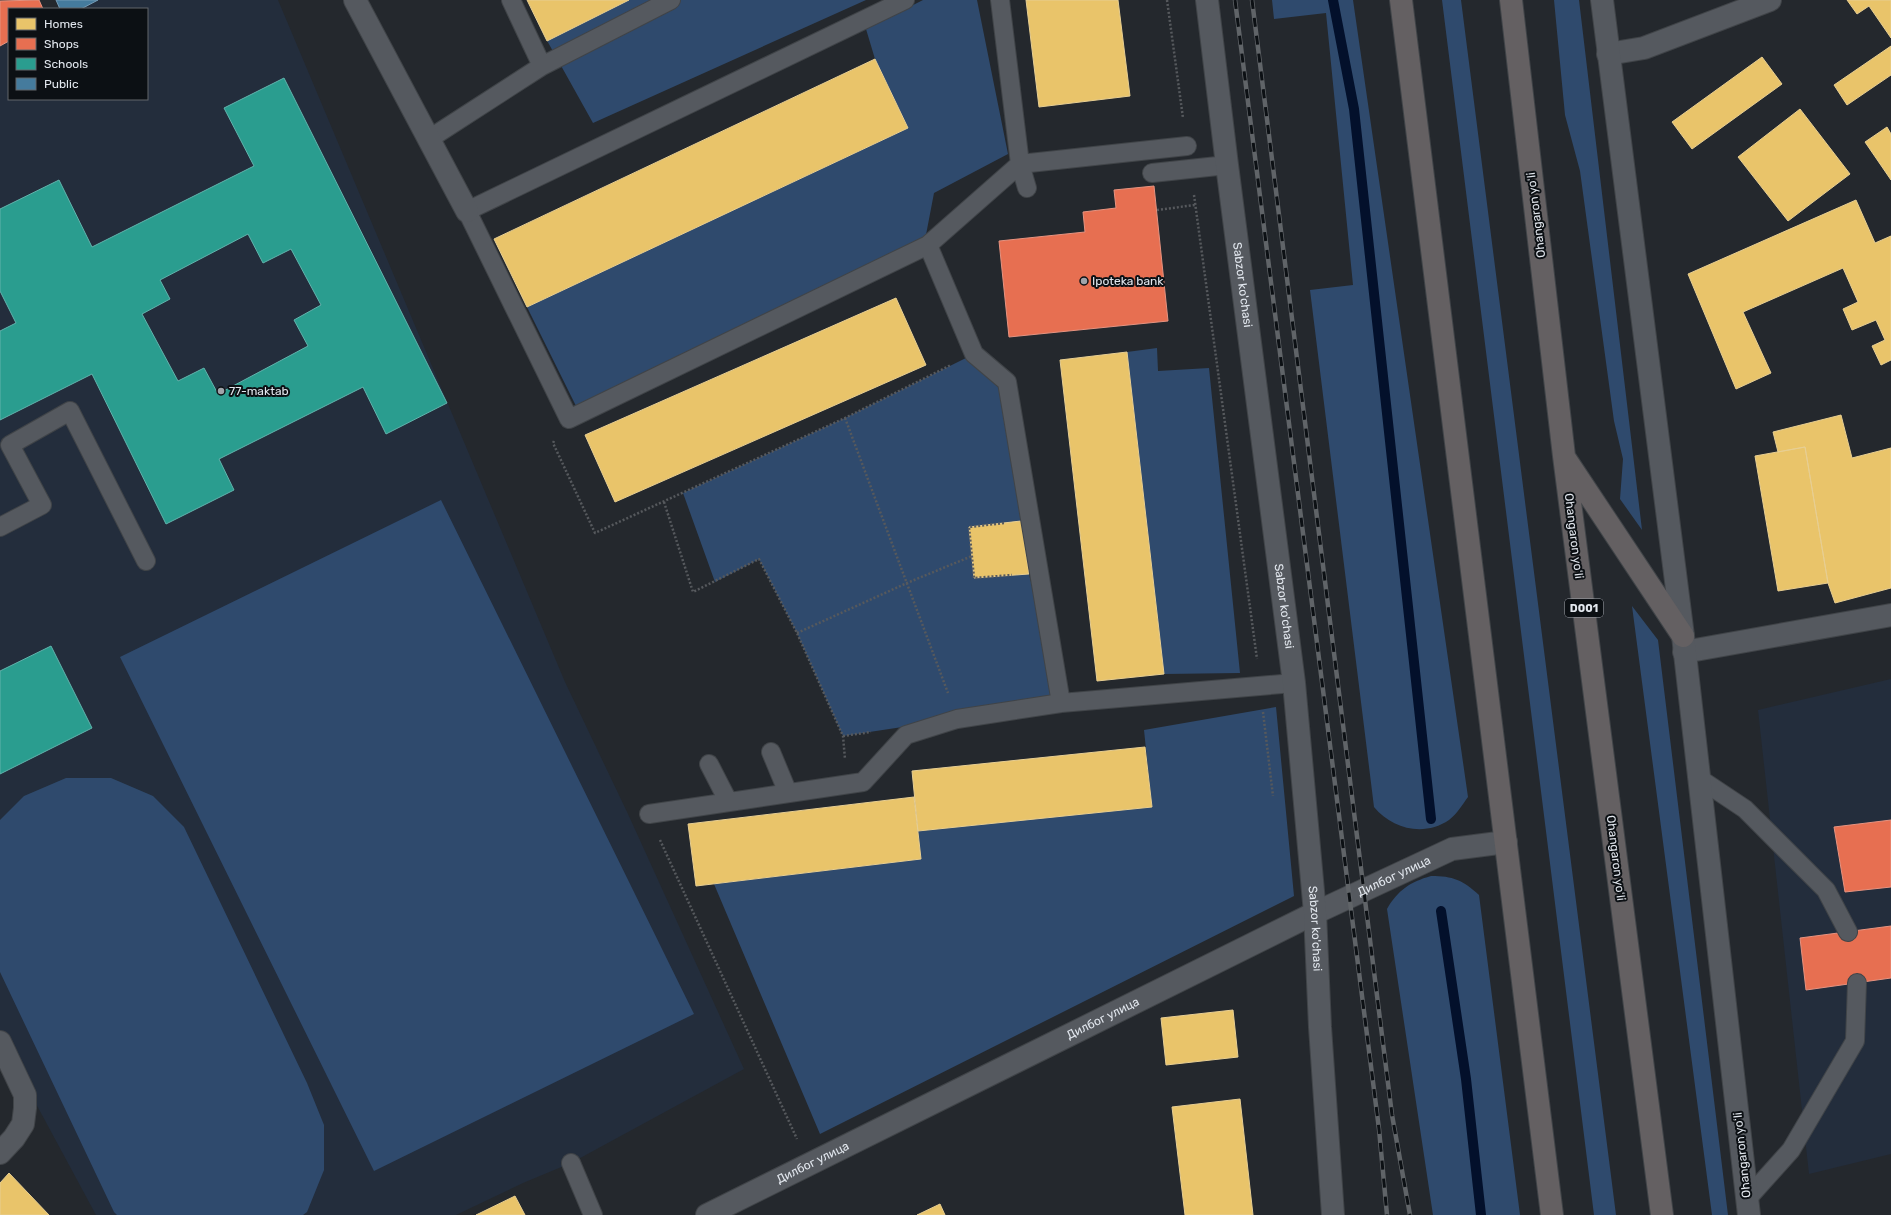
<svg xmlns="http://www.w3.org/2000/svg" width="1891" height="1215" font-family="Rubik,sans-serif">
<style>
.built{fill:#232d3c}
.green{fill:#2f4a6d}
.homes{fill:#e9c46a;stroke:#e7ce92}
.shops{fill:#e76f51;stroke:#e69380}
.schools{fill:#2a9d8f;stroke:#61b3ac;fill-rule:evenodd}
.public{fill:#457b9d;stroke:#749bb5}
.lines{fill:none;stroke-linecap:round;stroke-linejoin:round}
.stream{stroke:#03102b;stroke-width:10}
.service-casing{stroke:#404448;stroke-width:20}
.minor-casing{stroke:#404448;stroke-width:24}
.tertiary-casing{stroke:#404448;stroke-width:24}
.secondary-casing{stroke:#404448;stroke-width:24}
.trunk-casing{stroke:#404448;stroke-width:24}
.path{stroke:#56595d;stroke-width:2.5;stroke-dasharray:2 2;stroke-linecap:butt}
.service{stroke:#55595f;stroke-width:18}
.minor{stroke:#55595f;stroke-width:22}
.tertiary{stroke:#55595f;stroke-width:22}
.secondary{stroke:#55595f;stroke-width:22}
.trunk{stroke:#646062;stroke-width:22}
.rail-casing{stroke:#606468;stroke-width:4.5}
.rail{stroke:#0c1014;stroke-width:3;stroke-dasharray:9;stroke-linecap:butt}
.poi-dot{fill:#a0a4aa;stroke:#0c1014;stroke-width:1.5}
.labels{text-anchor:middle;stroke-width:4;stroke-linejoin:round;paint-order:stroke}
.shield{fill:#0c1014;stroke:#a2a6ad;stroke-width:1}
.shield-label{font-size:11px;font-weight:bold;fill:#e2e7ee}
.street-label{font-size:12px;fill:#e2e7ee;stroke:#0c1014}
.poi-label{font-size:12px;fill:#e2e7ee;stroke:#0c1014;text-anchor:start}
</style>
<rect width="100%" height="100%" fill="#24282d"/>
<path class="built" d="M98 0H278L565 682 628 814 744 1069 571 1163 523 1183 456 1215H96L0 1037V46L9 41V99H147V9H81Z
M1891 679V1154L1809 1174 1758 710Z"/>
<path class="green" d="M621 0H866L593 123 545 37Z
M923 0H977L1008 154 934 193 925 240 576 406 527 307 908 128 875 59 866 29Z
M1272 0H1353L1468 797C1462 805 1457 814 1449 820 1424 837 1392 829 1374 807L1310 290 1353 285 1326 13 1274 19Z
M1442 0H1461L1616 1215H1594Z
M1554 0H1579L1642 530 1620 499 1623 459 1614 421 1580 171 1565 115Z
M1157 348 1158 371 1209 368 1240 673 1164 674 1127 352Z
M974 354 1007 382 1021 521 1029 574 1061 703 843 736 797 633 759 559 715 582 683 493 845 418Z
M441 500 694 1014 374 1171 120 657Z
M1632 606 1658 640 1728 1215H1712Z
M1276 707 1294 896 820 1134 714 884 921 859 918 831 1152 807 1144 730Z
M66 778H111L153 796 184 827 307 1083 324 1125V1170L307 1212 303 1215H117L114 1212 0 972V820L24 796Z
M1431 876C1453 876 1463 880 1479 895L1520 1215H1433L1387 909C1398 890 1410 882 1431 876Z"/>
<path class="homes" d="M527 0H629L547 41Z
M1026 0H1118L1130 96 1039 107Z
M1847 0H1891V38L1869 6 1857 14Z
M1891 46V75L1847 105 1834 85Z
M1762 57 1782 84 1692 149 1672 122Z
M875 59 908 128 527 307 494 239Z
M1800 109 1850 174 1788 221 1738 157Z
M1887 127 1891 134V180L1865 142Z
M1856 200 1875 243 1891 236V360L1881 365 1872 346 1885 340 1876 320 1852 330 1843 309 1858 302 1843 268 1743 312 1771 373 1736 389 1688 274Z
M896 298 926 365 615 502 585 435Z
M1127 352 1164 674 1097 681 1060 360Z
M1841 415 1852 458 1891 448V588L1835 603 1828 583 1805 447 1778 452 1773 432Z
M1805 447 1828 583 1778 591 1755 456Z
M1021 521 1029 574 974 578 969 527Z
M1145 747 1152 807 918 831 912 771Z
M914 797 921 859 696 886 688 824Z
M1233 1010 1238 1057 1166 1065 1161 1018Z
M1240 1099 1253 1215H1185L1172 1107Z
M9 1173 49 1215H0V1183Z
M515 1196 525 1215H476Z
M940 1204 945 1215H917Z"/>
<path class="shops" d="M39 0 43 9H9V41L0 46V1Z
M1154 186 1168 321 1009 337 999 241 1085 232 1083 212 1116 208 1114 190Z
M1891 820V887L1845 892 1834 827Z
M1891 926V978L1806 990 1800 938Z"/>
<path class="schools" d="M284 78 447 403 386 434 363 387 219 459 234 490 166 524 92 374 0 420V331L16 323 0 291V209L59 180 92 247 254 166 224 108ZM248 234 263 263 291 249 321 305 294 320 308 346 218 394 204 368 178 381 142 314 170 299 160 280Z
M51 646 92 728 0 774V671Z"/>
<path class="public" d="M56 0H98L81 9H60Z"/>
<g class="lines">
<path class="stream" d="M1333 0 1354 109 1431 819
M1441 911 1466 1079 1481 1215"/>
<g class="service-casing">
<path id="service" d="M511 0 542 66 671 0
M905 0 467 211 569 419 928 245 1020 164 1027 188
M1000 0 1020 164 1187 146
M429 139 542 66
M1152 173 1227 165
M928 245 974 354 1007 382 1061 703 1294 683
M0 527 42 505 10 445 70 411 146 561
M771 752 788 793
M709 764 728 801
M1700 779 1745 809 1826 890 1848 932
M649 814 863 782 906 735 957 719 1061 703
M571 1163 593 1215
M1747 1199 1791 1150 1855 1041 1857 983"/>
</g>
<g class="minor-casing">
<g id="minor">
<path d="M355 0 467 211"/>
<path d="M1608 54 1644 48 1770 0"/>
<path d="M1684 652 1891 615"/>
<path d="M0 1042 25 1095V1108L23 1124 14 1138 0 1153"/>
<path id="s1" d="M707 1215 1315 913 1452 849 1506 842"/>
</g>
</g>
<g class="tertiary-casing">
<g id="tertiary">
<path id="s2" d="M1207 0 1227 165 1294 683 1315 913 1320 1027 1333 1215"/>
</g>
</g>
<g class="secondary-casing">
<path id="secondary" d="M1602 0 1683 636 1749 1215"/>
</g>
<g class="trunk-casing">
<path id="trunk" d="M1401 0 1552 1215
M1511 0 1564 456 1662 1215
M1566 460 1683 636"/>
</g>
<path class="path" d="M1167 0 1183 118
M1194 195 1257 659
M1157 210 1195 205
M845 418 948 693
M554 441 553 443 595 533 845 418 951 365
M664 502 693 592 759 559 797 633 843 736 845 759
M1004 523 969 527 974 578 1012 575
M797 633 907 583 972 556
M1263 712 1273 796
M843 736 871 732
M660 840 797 1139"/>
<use href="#service" class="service"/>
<use href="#minor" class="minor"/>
<use href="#tertiary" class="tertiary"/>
<use href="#secondary" class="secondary"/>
<use href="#trunk" class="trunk"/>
<g class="rail-casing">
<path id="rail" d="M1235 0 1379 1129 1387 1215
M1252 0 1392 1115 1410 1215"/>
</g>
<use href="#rail" class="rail"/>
</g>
<g class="poi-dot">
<circle cx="1084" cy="281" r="4"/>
<circle cx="221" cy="391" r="4"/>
</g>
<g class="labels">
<rect class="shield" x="1565" y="599" width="38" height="18" rx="3"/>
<g class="shield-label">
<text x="1584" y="612">D001</text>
</g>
<g class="street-label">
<text transform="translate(1536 215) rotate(-97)" y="4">Ohangaron yoʻli</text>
<text dy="4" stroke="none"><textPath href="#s2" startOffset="287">Sabzor ko'chasi</textPath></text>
<text transform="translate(1574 536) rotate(83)" y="4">Ohangaron yoʻli</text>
<text dy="4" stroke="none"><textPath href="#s2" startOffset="611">Sabzor ko'chasi</textPath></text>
<text transform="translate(1616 858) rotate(83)" y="4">Ohangaron yoʻli</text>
<text dy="4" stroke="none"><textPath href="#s1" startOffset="766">Дилбог улица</textPath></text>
<text dy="4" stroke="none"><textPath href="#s2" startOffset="935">Sabzor ko'chasi</textPath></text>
<text dy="4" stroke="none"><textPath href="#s1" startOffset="442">Дилбог улица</textPath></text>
<text transform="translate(1742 1155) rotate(-96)" y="4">Ohangaron yoʻli</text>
<text dy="4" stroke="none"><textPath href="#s1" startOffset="118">Дилбог улица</textPath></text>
</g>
<g class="poi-label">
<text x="1092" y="285">Ipoteka bank</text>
<text x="229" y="395">77-maktab</text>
</g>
</g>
<rect x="8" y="8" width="140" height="92" fill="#0c1014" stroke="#62666b"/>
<rect x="16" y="18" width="20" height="12" fill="#e9c46a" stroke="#62666b"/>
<text x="44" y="28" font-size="12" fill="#e2e7ee">Homes</text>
<rect x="16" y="38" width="20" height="12" fill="#e76f51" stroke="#62666b"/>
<text x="44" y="48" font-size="12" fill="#e2e7ee">Shops</text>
<rect x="16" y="58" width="20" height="12" fill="#2a9d8f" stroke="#62666b"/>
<text x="44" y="68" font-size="12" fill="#e2e7ee">Schools</text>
<rect x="16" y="78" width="20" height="12" fill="#457b9d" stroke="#62666b"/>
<text x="44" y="88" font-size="12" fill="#e2e7ee">Public</text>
</svg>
